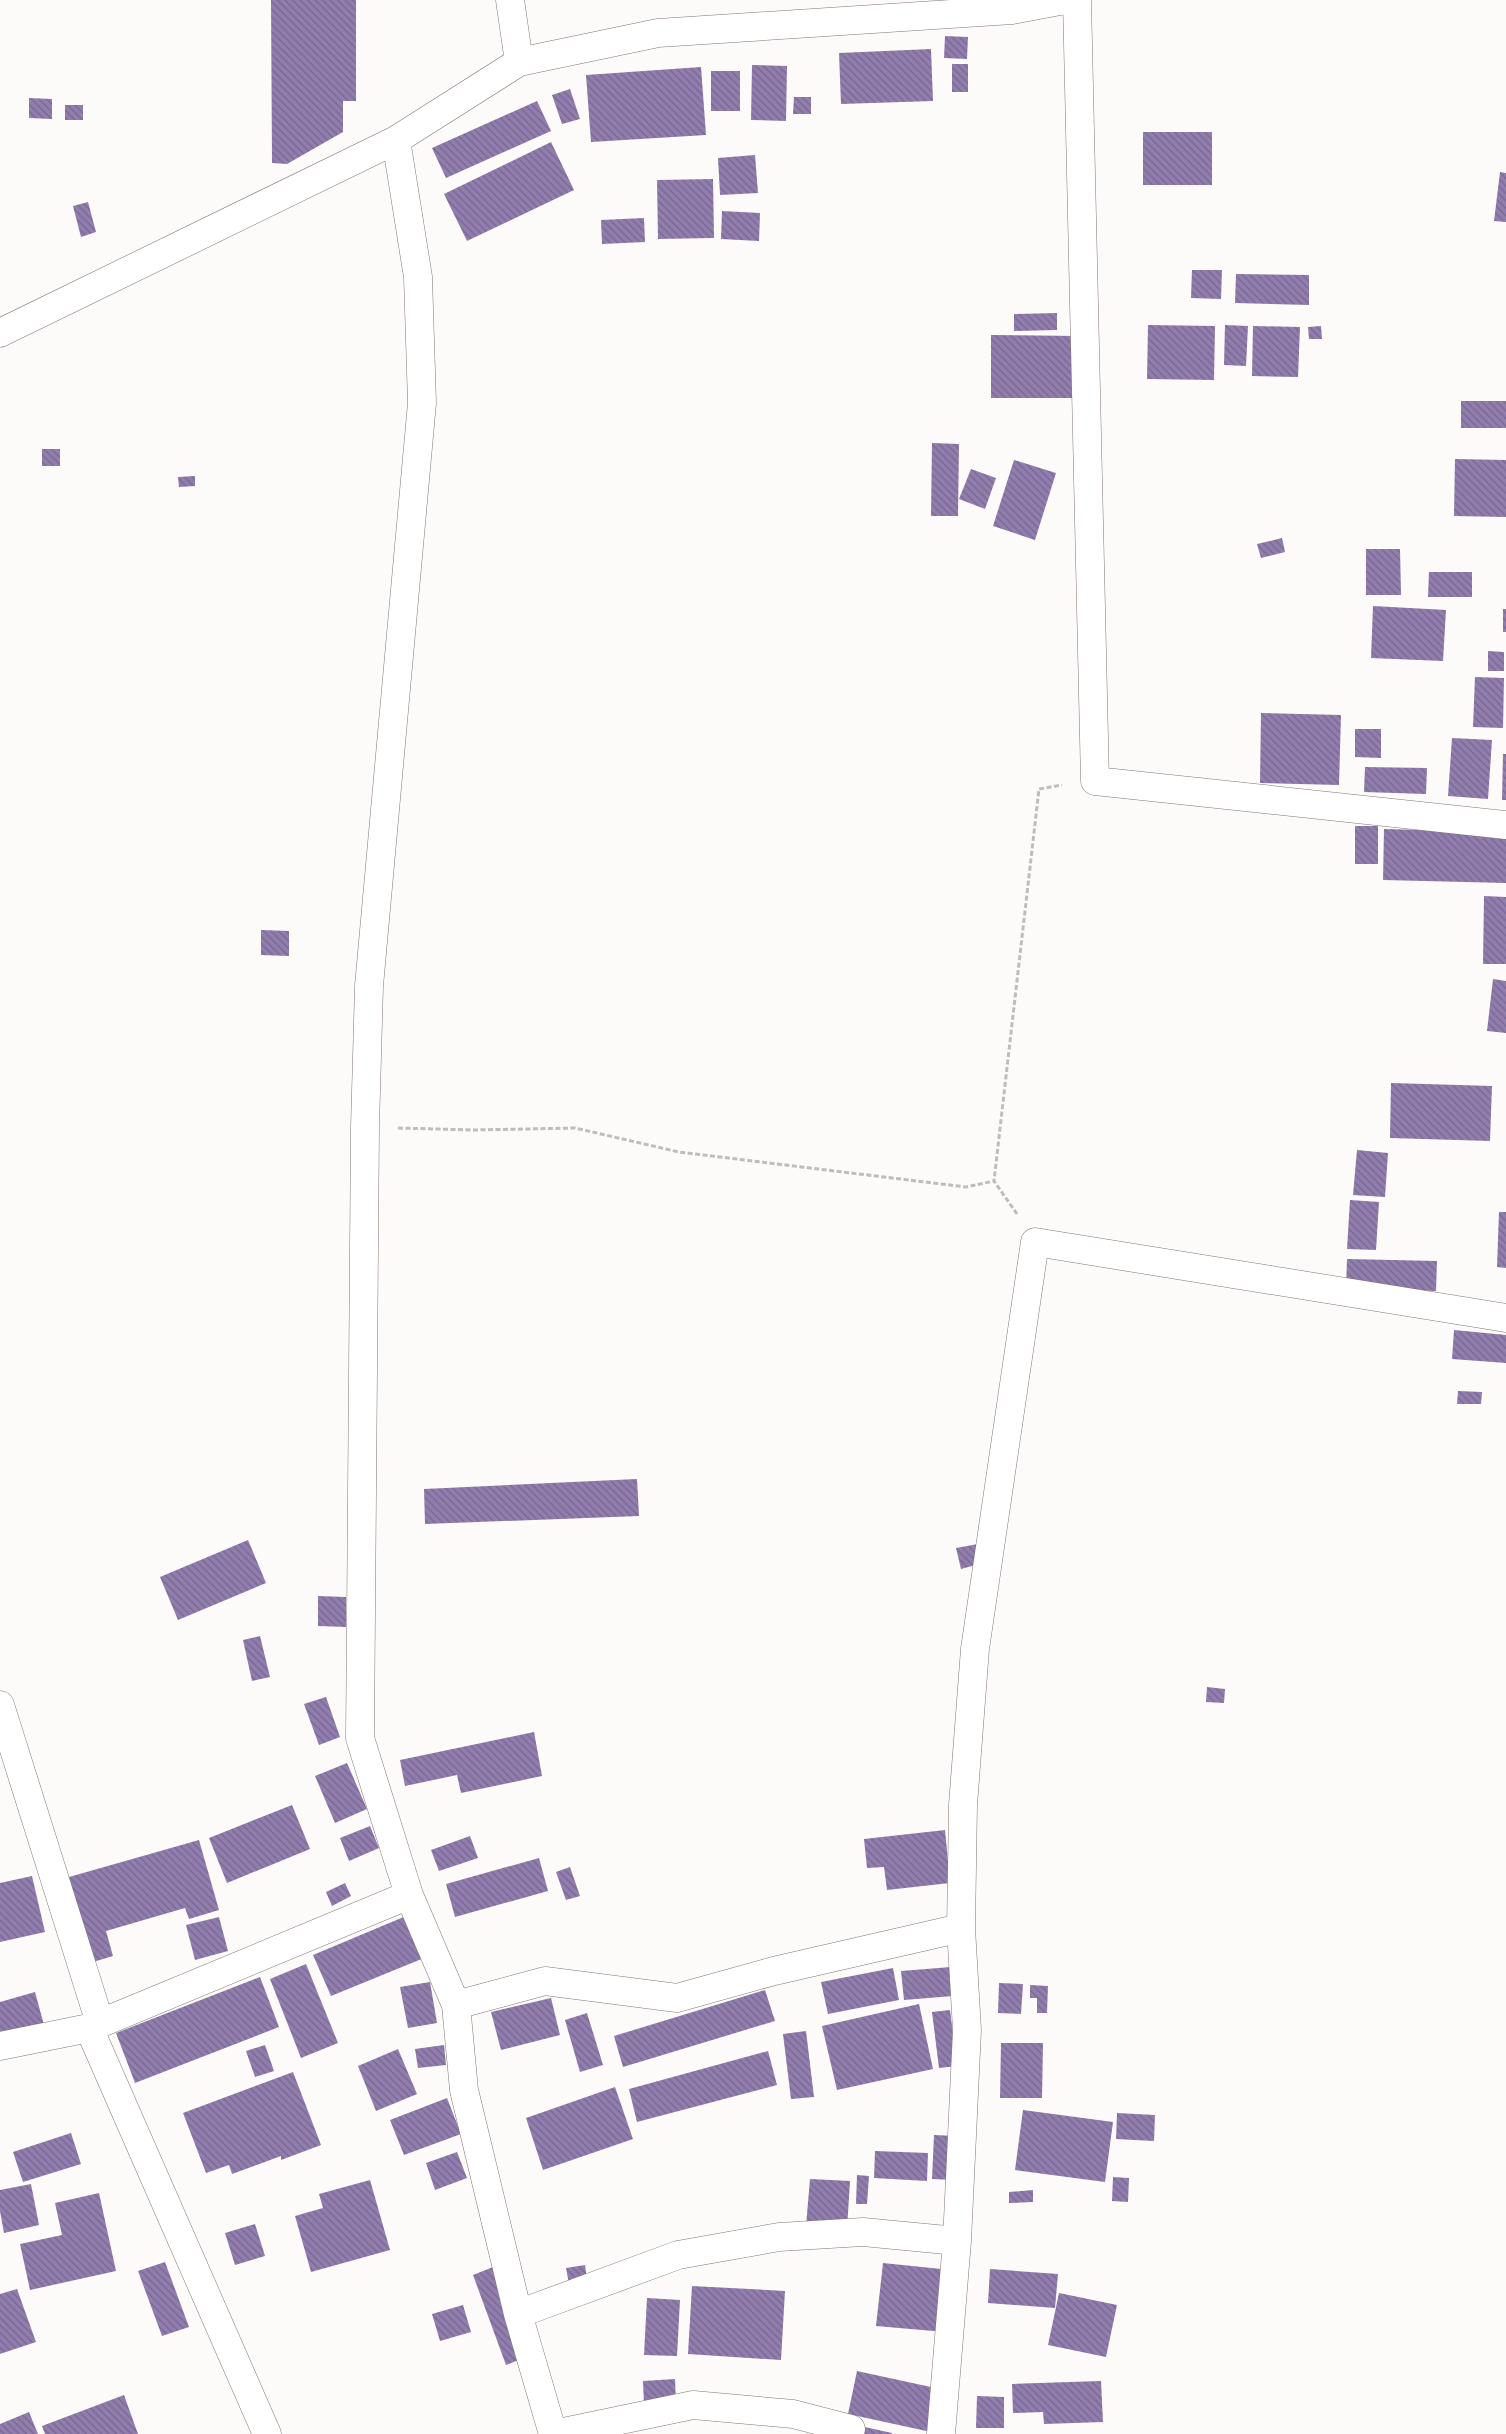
<svg xmlns="http://www.w3.org/2000/svg" width="1506" height="2434" font-family="Figtree,sans-serif">
<style>
.building{fill:url(#building-back-hatch)}
.lines{fill:none;stroke-linecap:round;stroke-linejoin:round}
.minor-casing{stroke:#817672;stroke-width:29}
.path{stroke:#bfbcbb;stroke-width:3;stroke-dasharray:5 2.5;stroke-linecap:butt}
.minor{stroke:#fff;stroke-width:28}
</style>
<defs>
<pattern id="building-back-hatch" width="6" height="6" patternUnits="userSpaceOnUse" patternTransform="scale(1.25)"><rect width="6" height="6" fill="#917dae"/><path d="M-1 5l2 2M0 0l6 6M5-1l2 2" fill="none" stroke="#77678e"/></pattern>
</defs>
<rect width="100%" height="100%" fill="#fdfbfa"/>
<path class="building" d="M271 0H356V101H343V132L287 164 272 163Z
M945 36 968 37 967 59 944 58Z
M931 49 933 101 841 104 839 53Z
M952 64H968V92H952Z
M752 65 787 66 786 121 751 120Z
M701 67 706 135 591 142 586 75Z
M711 71H740V111H711Z
M570 89 580 119 562 124 552 95Z
M794 97H811V114H793Z
M29 98 52 99V119L29 118Z
M537 101 551 131 446 178 432 148Z
M65 105H83V120H65Z
M1143 132H1212V185H1143Z
M551 142 574 190 467 241 444 194Z
M755 155 758 193 720 195 718 158Z
M1500 172 1506 173V222L1494 221Z
M713 179 714 238 658 239 657 180Z
M88 202 96 232 81 237 73 206Z
M722 211 760 213 759 241 721 239Z
M644 218 645 242 602 244 601 220Z
M1192 270H1222L1221 299 1191 298Z
M1236 274 1309 275V305L1235 303Z
M1057 313V330L1014 331V314Z
M1148 325 1215 326 1214 380 1147 379Z
M1225 325 1248 326 1246 366 1224 365Z
M1253 326 1300 327 1298 377 1252 376Z
M1321 326 1322 339H1309L1308 327Z
M991 335 1079 336 1078 398H991Z
M1461 401H1506V428H1461Z
M932 443 959 444 958 516H931Z
M42 449H60V466H42Z
M1455 459 1506 460V517L1454 516Z
M1014 460 1056 473 1035 540 993 526Z
M971 469 996 478 985 509 959 499Z
M195 476V486L179 487 178 477Z
M1282 538 1285 552 1261 558 1257 544Z
M1366 549H1400L1401 595H1366Z
M1429 572H1472V597H1428Z
M1373 606 1446 610 1443 661 1371 658Z
M1503 609H1506V632H1503Z
M1488 651 1504 652V671H1488Z
M1475 677 1504 678 1503 728 1473 727Z
M1261 713 1341 715 1339 785 1260 783Z
M1355 729H1381V758L1355 757Z
M1452 738 1492 740 1488 799 1448 796Z
M1503 754H1506V800H1502Z
M1365 767 1427 768 1426 794 1364 792Z
M1355 826H1378V864H1355Z
M1384 829 1506 832V883L1383 880Z
M1484 896 1506 897V964H1483Z
M261 930 289 931V956L261 955Z
M1493 979 1506 981V1033L1487 1031Z
M1391 1083 1492 1086 1490 1141 1390 1138Z
M1357 1150 1388 1153 1385 1197 1353 1195Z
M1350 1200 1379 1202 1376 1250 1347 1249Z
M1499 1212H1506V1268L1497 1267Z
M1347 1259 1437 1261 1436 1291 1346 1289Z
M1454 1330 1506 1335V1363L1452 1359Z
M1458 1391 1482 1392 1481 1404H1457Z
M637 1479 639 1516 425 1524 424 1489Z
M248 1540 266 1583 178 1620 160 1577Z
M978 1544 983 1563 961 1569 956 1548Z
M318 1596 346 1597V1627L318 1626Z
M260 1636 270 1677 252 1681 243 1640Z
M1207 1687 1225 1689 1224 1703 1206 1702Z
M326 1697 340 1737 319 1745 304 1704Z
M534 1732 542 1776 461 1793 457 1775 405 1786 400 1760Z
M347 1763 367 1809 335 1823 315 1776Z
M292 1805 310 1849 227 1883 209 1838Z
M370 1826 379 1848 349 1861 340 1838Z
M945 1830 950 1883 887 1890 884 1867 867 1868 864 1839Z
M470 1836 478 1858 439 1871 431 1850Z
M199 1840 219 1910 189 1919 185 1908 106 1931 113 1956 93 1962 69 1877Z
M539 1858 548 1891 455 1917 446 1884Z
M570 1867 580 1896 566 1900 556 1872Z
M32 1876 45 1932 0 1942V1883Z
M345 1883 351 1896 332 1906 326 1892Z
M406 1916 424 1958 331 1996 313 1955Z
M219 1917 228 1951 195 1960 186 1925Z
M306 1964 338 2043 301 2058 270 1979Z
M951 1967 953 1996 904 2000 901 1971Z
M893 1968 899 2000 828 2014 821 1982Z
M260 1977 279 2027 135 2083 116 2033Z
M430 1982 437 2023 408 2028 400 1987Z
M999 1983 1023 1984 1021 2014 998 2013Z
M1030 1985 1048 1986 1047 2013H1037V1998H1030Z
M765 1990 775 2021 623 2067 614 2036Z
M35 1992 44 2025 0 2037V2002Z
M551 1998 560 2035 501 2050 491 2012Z
M919 2004 933 2069 837 2090 822 2026Z
M950 2010 957 2066 939 2068 932 2012Z
M587 2013 603 2065 580 2072 565 2020Z
M806 2031 814 2097 791 2099 783 2034Z
M1001 2043H1043L1042 2098H1000Z
M265 2045 274 2071 255 2077 246 2051Z
M444 2045 446 2065 418 2068 415 2049Z
M398 2049 417 2094 376 2111 358 2066Z
M768 2051 777 2085 637 2122 629 2089Z
M293 2072 321 2145 281 2160V2156L232 2174 229 2165 206 2173 183 2113Z
M615 2087 633 2139 543 2170 526 2118Z
M447 2098 461 2134 404 2155 390 2120Z
M1023 2110 1113 2122 1105 2182 1015 2170Z
M1117 2113 1155 2115 1154 2141 1116 2139Z
M71 2133 81 2164 23 2182 13 2152Z
M934 2135 956 2136 954 2180 932 2179Z
M875 2151 928 2153 927 2181 874 2178Z
M457 2152 467 2178 435 2190 426 2163Z
M857 2175 869 2176 867 2204H856Z
M1113 2177 1129 2178 1128 2202 1112 2201Z
M810 2179 850 2181 847 2229 806 2226Z
M370 2180 390 2250 311 2272 295 2216 323 2208 319 2194Z
M31 2184 39 2225 4 2233 0 2211V2190Z
M1033 2190V2202L1009 2203V2192Z
M99 2193 116 2271 30 2290 20 2244 62 2235 55 2203Z
M255 2224 265 2256 235 2265 225 2233Z
M165 2262 189 2327 162 2336 138 2271Z
M883 2263 951 2270 945 2332 876 2326Z
M585 2265 588 2286 570 2289 566 2268Z
M493 2267 526 2357 506 2365 473 2275Z
M990 2269 1058 2274 1055 2308 988 2303Z
M692 2286 785 2291 781 2360 688 2354Z
M17 2289 36 2342 0 2354V2294Z
M1059 2293 1117 2305 1106 2357 1048 2345Z
M647 2298 680 2300 677 2356 644 2355Z
M463 2305 471 2332 440 2341 432 2314Z
M857 2371 940 2389 931 2432 848 2414Z
M675 2379 676 2404 644 2405 643 2381Z
M1101 2381 1103 2422 1044 2424 1043 2412 1013 2413 1012 2384Z
M124 2395 138 2434H45L42 2426Z
M977 2396 1004 2397V2428H976Z
M29 2412 38 2434H0V2424Z
M860 2426 892 2433V2434H858Z"/>
<g class="lines">
<g class="minor-casing">
<path id="minor" d="M510 0 519 62
M1077 0 1095 781 1506 825
M396 140 418 277 422 403 369 986 365 1127 360 1738 409 1895 456 2005 464 2090 518 2314 553 2434
M0 333 396 140 519 62 658 33 1012 10 1065 0
M0 1705 100 2023
M456 2005 545 1981 677 1998 774 1971 961 1928
M89 2028 267 2434
M0 2046 89 2028 409 1895
M518 2314 678 2255 779 2237 863 2232 957 2241
M554 2434 693 2405 793 2414 851 2429 848 2434
M941 2434 957 2241 967 2030 961 1928 963 1805 975 1649 1035 1242 1506 1318"/>
</g>
<path class="path" d="M398 1128 474 1130 575 1128 679 1152 966 1187 994 1181
M1017 1214 994 1181 1039 789 1062 785"/>
<use href="#minor" class="minor"/>
</g>
</svg>
